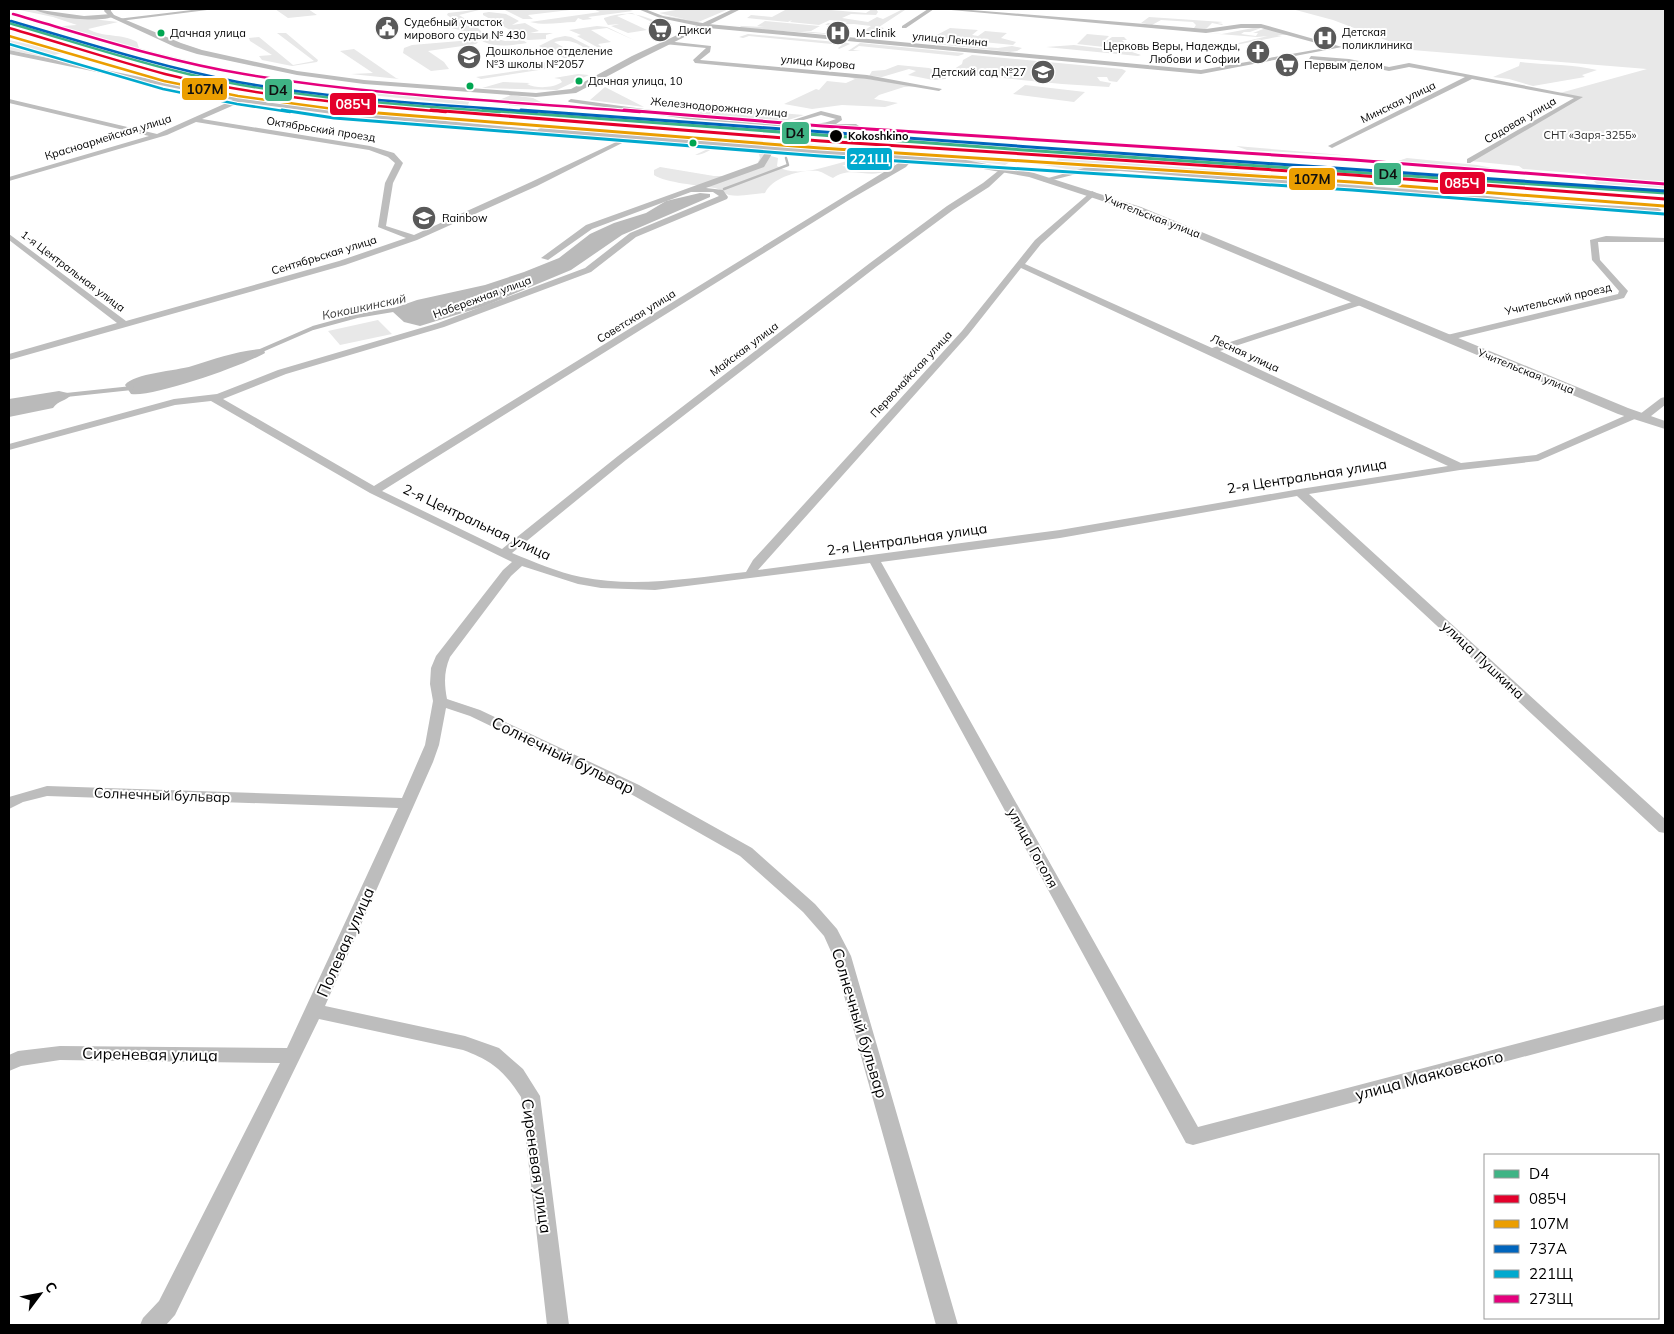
<svg xmlns="http://www.w3.org/2000/svg" width="1674" height="1334" font-family="Mulish,sans-serif">
<style>
.green{fill:#e8e8e8}
.water{fill:#bababa}
.lines{fill:none;stroke-linecap:round;stroke-linejoin:round}
.stream-far1{stroke:#bababa;stroke-width:2.5}
.stream{stroke:#bababa;stroke-width:4}
.minor{fill:#bdbdbd;fill-rule:evenodd}
.tertiary{fill:#bdbdbd;fill-rule:evenodd}
.rail-1-far1-casing{stroke:#fff;stroke-width:4.5}
.rail-1-casing{stroke:#fff;stroke-width:5}
.rail-2-far1-casing{stroke:#fff;stroke-width:4.5}
.rail-2-casing{stroke:#fff;stroke-width:5}
.rail-3-far1-casing{stroke:#fff;stroke-width:4.5}
.rail-3-casing{stroke:#fff;stroke-width:5}
.rail-4-far1-casing{stroke:#fff;stroke-width:4.5}
.rail-4-casing{stroke:#fff;stroke-width:5}
.rail-5-far1-casing{stroke:#fff;stroke-width:4.5}
.rail-5-casing{stroke:#fff;stroke-width:5}
.rail-6-far1-casing{stroke:#fff;stroke-width:4.5}
.rail-6-casing{stroke:#fff;stroke-width:5}
.rail-1-far1{stroke:#3fb485;stroke-width:2.5}
.rail-1{stroke:#3fb485;stroke-width:3}
.rail-2-far1{stroke:#e4002b;stroke-width:2.5}
.rail-2{stroke:#e4002b;stroke-width:3}
.rail-3-far1{stroke:#eb9e00;stroke-width:2.5}
.rail-3{stroke:#eb9e00;stroke-width:3}
.rail-4-far1{stroke:#0065bd;stroke-width:2.5}
.rail-4{stroke:#0065bd;stroke-width:3}
.rail-5-far1{stroke:#00a9ce;stroke-width:2.5}
.rail-5{stroke:#00a9ce;stroke-width:3}
.rail-6-far1{stroke:#e5007d;stroke-width:2.5}
.rail-6{stroke:#e5007d;stroke-width:3}
.bus-dot{fill:#00a651;stroke:#fff;stroke-width:2}
.stop-dot{fill:#000;stroke:#fff;stroke-width:2}
.labels{text-anchor:middle;stroke-width:4;stroke-linejoin:round;paint-order:stroke}
.far-poi-label{font-size:11px;fill:#000;stroke:#fff;text-anchor:start}
.far-bus-label{font-size:11px;fill:#000;stroke:#fff;text-anchor:start}
.far-street-label{font-size:11px;fill:#000;stroke:#fff}
.far-park-label{font-size:11px;fill:#2c2c2c;stroke:#fff}
.far-stop-label{font-size:11px;font-weight:bold;fill:#000;stroke:#fff;text-anchor:start}
.far-water-label{font-size:12px;font-style:italic;fill:#3d3d3d;stroke:#fff}
.street-label{font-size:14px;fill:#000;stroke:#fff}
.near-street-label{font-size:16px;fill:#000;stroke:#fff}
.line-badge{stroke:#fff;stroke-width:2}
.badge-label{font-size:14px;text-anchor:middle;font-weight:bold;fill:#fff}
.pale-badge-label{font-size:14px;text-anchor:middle;font-weight:bold;fill:#111}
</style>
<rect width="100%" height="100%" fill="#fff"/>
<path class="green" d="M15 9H33L58 15 118 22 88 29C103 38 122 33 137 42L139 48 146 50 250 76 428 96 469 102 468 105 350 93 354 91 215 71 166 60 89 37H85L49 27 77 25 53 17Z
M275 9H308L317 15 288 18Z
M483 9 459 15 474 24 486 36 505 41 523 40 527 43C513 45 498 48 484 42 478 39 475 34 468 32 459 29 452 30 443 23L444 21 454 20 447 15 448 13Z
M503 9H578L528 15 533 19H523Z
M593 9H626L633 11 588 17 592 19 583 20 578 18 575 22C560 22 546 26 530 22L600 12Z
M681 9H729L696 23 657 14 688 20 659 13Z
M787 9H819L866 13 872 9H876L878 12 876 15 851 14 842 18 868 22 877 17 883 19 903 9H917H903L905 10 879 27 884 28 875 34 862 32 871 26 854 24 825 25 828 23 843 24 847 22 830 20 819 25 790 22 792 20 788 22 747 18 751 15 772 17Z
M1292 9H1665V188L1597 184 1585 174 1523 169 1519 166 1470 161 1579 97 1560 93 1647 69 1412 50 1333 20Z
M489 12 506 14 519 21 512 25 525 23 539 31 530 33H553L546 35V39L528 40 483 15V13Z
M632 13 617 16 647 30 628 33 611 26 619 24 608 25 604 19V18C632 9 642 16 668 26L663 27Z
M1149 17 1223 22 1217 23 1223 24 1222 25 1212 23 1206 29 1194 28 1196 25 1193 22 1161 20 1152 25 1141 23Z
M765 21 820 26 811 31H802L855 36 739 28 741 26 722 25 764 27 757 26Z
M597 26 607 27 636 41 607 28 591 30 611 42 598 44 606 52 577 36 581 35 569 30Z
M950 28 978 30 972 35 978 36 985 31 1007 33 1001 38 1016 42 1013 45 933 37Z
M1253 28H1261L1250 32H1244L1241 34 1256 36 1258 33H1253L1266 28 1292 35H1277L1282 36 1209 50 1268 36 1257 37 1206 33 1222 34Z
M277 33H286L318 60 317 62 292 66 262 60 259 56 272 55 250 41 249 38 259 37 293 65 314 61Z
M748 34 848 43 850 44 839 49 838 48 842 45 749 36 743 38 739 37Z
M1087 34 1109 36 1103 42H1105L1112 37H1124L1127 40H1122L1124 42 1149 48 1132 52 1141 55 1138 56 1046 47 1074 45 1131 52 1136 46 1109 43 1104 47 1077 44Z
M565 36 571 37 602 53C582 53 580 36 554 42L581 57 564 58 539 46 555 38Z
M9 40 66 52 46 57 9 50Z
M460 41 478 42 476 44 428 51 444 62 449 69 431 71 403 53 404 48 412 45Z
M860 43 963 53 964 54 958 56 859 46 853 50 861 51H848Z
M927 43 998 48 1012 46 1022 48 1017 51 1010 52Z
M354 49 396 78 399 79 351 74 373 73 340 51Z
M972 55 1122 69 1126 71 1117 82 1109 81 1107 77H1097L1100 81 1111 83 1109 87 1062 84 952 73 951 71 962 64 963 60Z
M546 62 558 65 552 68 481 79 476 77 543 67 539 64Z
M1520 62C1546 65 1572 64 1597 70L1582 75 1585 77 1533 86 1509 79 1493 77 1519 66Z
M898 65 929 68 946 75V79L933 80 908 75 916 71 909 69 882 77 869 76 872 71 885 70Z
M578 74 589 75 557 90 482 88 503 82 530 83 527 84C537 89 553 88 562 82L560 79 554 78Z
M846 76 919 86 904 87 879 95 874 99 898 103 885 107 842 105 812 109 784 104 816 89 819 90 827 81 846 83 855 79Z
M1025 85 1085 92 1074 102 1013 94Z
M605 87 644 107 590 100Z
M511 95 533 98 543 103C529 110 507 104 492 103Z
M705 107 804 115 785 121H774L694 116Z
M336 109 456 118 460 122 378 116 334 110Z
M680 135 969 156 1008 160 1010 162 1005 165 953 159 698 140Z
M716 145 766 151 764 154 778 158 777 166C799 180 833 163 856 159 868 157 882 160 895 160V165L853 162 842 166 886 171C868 179 850 165 833 178 828 176 823 172 818 171 802 169 772 177 765 193 754 194 740 197 729 195 724 193 720 189 715 188 698 185 666 183 654 175V170L660 167 714 176H728L757 164 760 158 759 154C748 149 730 145 718 147 709 149 705 155 695 155Z
M1236 146 1354 156 1247 150Z
M1059 158 1411 185 1420 192 1120 167 1073 170 1031 163 1056 161Z
M1407 158 1477 165 1502 170 1395 162Z
M378 320 392 334 340 345 328 331Z"/>
<path class="water" d="M700 193 710 194V197L622 235 571 270 485 306 420 326 404 322 393 312 397 307 417 300 485 285 524 272 559 258 590 234 614 223 646 213 666 201Z
M261 349 264 350 265 353C245 365 152 398 131 394L125 385C134 373 176 371 192 366 215 359 236 351 261 349Z
M59 391 72 394C67 401 58 400 53 408L9 417V399Z"/>
<g class="lines">
<path class="stream-far1" d="M724 189 788 165 786 158"/>
<path class="stream" d="M260 351 313 328 357 316 399 309
M66 395 132 388"/>
<path class="minor" d="M33 9 84 16 112 14 115 16C99 24 49 17 33 9Z
M200 9H215L120 21 117 19Z
M638 9H645L663 16 708 24 1201 70 1331 47 1261 28H1241L1206 33 940 9H959L1206 29 1241 24H1261L1342 47 1201 74 708 28 660 18Z
M928 9H934L906 28H902V26Z
M666 41 711 46 710 52 700 60 867 75 942 89 939 91 867 79 695 63 693 60 706 48 664 44Z
M9 50 247 99 348 112 543 130V132L541 133 348 116 241 102 202 119 370 146 394 153 403 163 393 183 386 226 414 235 531 182 629 136 634 137 537 186 417 240 345 265 9 360V354L117 323 9 240V234L126 321 339 261 406 238 378 227 385 183 395 163 388 157 369 150 196 122 167 135 9 181V177L149 136 9 103V99L157 134 233 100 9 54Z
M1311 56 1349 59 1389 67 1409 63 1583 97 1470 163H1467V159L1574 98 1472 79 1332 148 1328 146 1330 145 1465 77 1409 67 1389 71 1349 63 1309 59Z
M571 99C633 108 694 116 757 120 781 122 813 129 836 119L821 115 793 123 790 121 821 111 841 116 842 120 836 124H856L859 126 856 128 789 127 687 119 569 102 568 101Z
M770 146 776 147 764 167 706 188 723 190 728 197 727 199 636 237 591 272 444 327 286 374 223 399 374 486 910 156 914 158 906 167 849 200 382 491 502 549 618 456 870 263 947 206 983 183 1003 167 1007 169 1006 171 989 187 953 210 876 267 626 460 512 553C534 562 557 572 581 577 635 588 691 578 746 572L753 560 962 331 1035 240 1092 191 1096 193 1095 195 1041 244 1025 264 1212 348 1358 300H1364V304L1220 351 1461 463 1536 455 1631 413 1635 412 1640 414 1661 398 1665 397V405L1646 420 1642 421 1637 418 1538 461 1460 470 1309 494 1665 819V833L1659 832 1297 496 1060 538 881 562 1198 1127 1665 1005V1019L1193 1145 1186 1143 870 563 655 590 601 588 578 584 522 566 511 576 450 657C444 671 444 683 447 699L480 710 639 785 752 848 815 904 837 929 851 956 958 1325H936L833 956 824 936 803 912 740 856 629 793 470 716 446 708 439 745 433 762 325 1006 465 1036 499 1048 523 1069 540 1096 569 1325H547L521 1097C504 1071 493 1061 463 1050L319 1019 175 1315 166 1325H140L143 1318 159 1301 280 1063 60 1060 21 1066 9 1071V1055L18 1051 60 1046 287 1048 398 808 47 796 23 802 9 809V797L47 786 402 798 425 745 433 701 430 684 431 668 436 656 503 570 512 562 370 493 211 401 175 405 9 450V444L174 399 217 394 278 370 438 323 585 268 630 233 719 196 713 192H691L592 229 548 260 541 258 586 225 758 163ZM1021 268 1448 466 1300 489 1060 530 758 570 968 335Z
M1120 167 1468 194 1545 202 1658 208 1662 210 1658 212 1545 206 1468 198 1410 195 1120 171 1084 172 1045 182 1041 180 1084 168Z
M1606 236 1665 238V242H1598L1600 260 1628 291 1624 298 1446 341 1441 338 1443 336 1618 294 1619 291 1592 260 1590 240Z"/>
<path class="tertiary" d="M105 9H111V11L114 15 181 43 202 50 297 71 364 80 536 93 571 89 632 56 733 9H741L638 60 576 93 536 97 364 84 297 75 197 54 175 47 110 17 104 11Z
M541 128 966 160 1034 173 1141 207 1628 408 1665 421V429L1618 414 1133 211 1029 177 966 166 538 133V129Z"/>
<g class="rail-1-far1-casing">
<path id="rail-1-far1" d="M9 23C68 40 128 60 188 74 290 98 396 104 500 112"/>
</g>
<g class="rail-1-casing">
<path id="rail-1" d="M483 110 1024 150 1665 193"/>
</g>
<g class="rail-2-far1-casing">
<path id="rail-2-far1" d="M9 28C61 43 113 60 165 74 257 97 352 104 446 112"/>
</g>
<g class="rail-2-casing">
<path id="rail-2" d="M431 110 821 141 1353 175 1665 199"/>
</g>
<g class="rail-3-far1-casing">
<path id="rail-3-far1" d="M9 36 164 81 238 96 356 112"/>
</g>
<g class="rail-3-casing">
<path id="rail-3" d="M340 110 820 148 1352 182 1664 206"/>
</g>
<g class="rail-4-far1-casing">
<path id="rail-4-far1" d="M11 21C86 43 161 67 238 82 337 100 438 104 537 112"/>
</g>
<g class="rail-4-casing">
<path id="rail-4" d="M521 110C902 140 1284 163 1665 191"/>
</g>
<g class="rail-5-far1-casing">
<path id="rail-5-far1" d="M9 44 163 89 237 104 290 112"/>
</g>
<g class="rail-5-casing">
<path id="rail-5" d="M282 110 334 118 820 156 1352 190 1664 214"/>
</g>
<g class="rail-6-far1-casing">
<path id="rail-6-far1" d="M13 14C89 36 165 61 244 74 375 96 508 101 640 112"/>
</g>
<g class="rail-6-casing">
<path id="rail-6" d="M624 110 822 126 1354 160 1665 184"/>
</g>
<use href="#rail-1-far1" class="rail-1-far1"/>
<use href="#rail-1" class="rail-1"/>
<use href="#rail-2-far1" class="rail-2-far1"/>
<use href="#rail-2" class="rail-2"/>
<use href="#rail-3-far1" class="rail-3-far1"/>
<use href="#rail-3" class="rail-3"/>
<use href="#rail-4-far1" class="rail-4-far1"/>
<use href="#rail-4" class="rail-4"/>
<use href="#rail-5-far1" class="rail-5-far1"/>
<use href="#rail-5" class="rail-5"/>
<use href="#rail-6-far1" class="rail-6-far1"/>
<use href="#rail-6" class="rail-6"/>
</g>
<defs>
<g id="civic-disc" transform="scale(1.25)"><circle r="9.5" fill="#595959" stroke="#fff"/><path d="M-.6-6.5H3V-4.5H.6V-3L4-1V1h2V6H-6V1h2V-1L-.6-3ZM-1.2 2.5V6h2.4V2.5Z" fill="#fff"/></g>
<g id="supermarket-disc" transform="scale(1.25)"><circle r="9.5" fill="#595959" stroke="#fff"/><path d="M-6-5.5h2.5l.6 2H6L4.5 2H-2.5L-4.4-4H-6ZM-1.5 3.2a1.3 1.3 0 1 0 .1 0ZM3 3.2a1.3 1.3 0 1 0 .1 0Z" fill="#fff"/></g>
<g id="hospital-disc" transform="scale(1.25)"><circle r="9.5" fill="#595959" stroke="#fff"/><path d="M-5-5h3v3.5h4V-5h3V5h-3V1.5h-4V5h-3Z" fill="#fff"/></g>
<g id="church-disc" transform="scale(1.25)"><circle r="9.5" fill="#595959" stroke="#fff"/><path d="M-1.2-6h2.4v3.5h3.3v2.4h-3.3V6h-2.4V-.1h-3.3v-2.4h3.3Z" fill="#fff"/></g>
<g id="school-disc" transform="scale(1.25)"><circle r="9.5" fill="#595959" stroke="#fff"/><path d="M0-5L7-2L0 1L-7-2ZM-4 1L0 2.5L4 1V4Q0 6-4 4Z" fill="#fff"/></g>
</defs>
<g fill-rule="evenodd">
<use href="#civic-disc" x="387" y="28"/>
<use href="#supermarket-disc" x="660" y="30"/>
<use href="#hospital-disc" x="838" y="33"/>
<use href="#hospital-disc" x="1325" y="38"/>
<use href="#church-disc" x="1258" y="52"/>
<use href="#school-disc" x="469" y="57"/>
<use href="#supermarket-disc" x="1287" y="65"/>
<use href="#school-disc" x="1043" y="72"/>
<use href="#school-disc" x="424" y="218"/>
</g>
<g class="bus-dot">
<circle cx="161" cy="33" r="4.5"/>
<circle cx="579" cy="81" r="4.5"/>
<circle cx="470" cy="86" r="4.5"/>
<circle cx="693" cy="143" r="4.5"/>
</g>
<circle class="stop-dot" cx="836" cy="136" r="7"/>
<g class="labels">
<g class="far-poi-label">
<text x="404" y="26">Судебный участок<tspan x="404" dy="13">мирового судьи № 430</tspan></text>
<text x="678" y="34">Дикси</text>
<text x="1342" y="36">Детская<tspan x="1342" dy="13">поликлиника</tspan></text>
<text x="856" y="37">M-clinik</text>
<text x="1240" y="50" text-anchor="end">Церковь Веры, Надежды,<tspan x="1240" dy="13">Любови и Софии</tspan></text>
<text x="486" y="55">Дошкольное отделение<tspan x="486" dy="13">№3 школы №2057</tspan></text>
<text x="1304" y="69">Первым делом</text>
<text x="1026" y="76" text-anchor="end">Детский сад №27</text>
<text x="442" y="222">Rainbow</text>
</g>
<g class="far-bus-label">
<text x="170" y="37">Дачная улица</text>
<text x="588" y="85">Дачная улица, 10</text>
</g>
<g class="far-street-label">
<text transform="translate(950 39) rotate(5)" y="4">улица Ленина</text>
<text transform="translate(818 62) rotate(5)" y="4">улица Кирова</text>
<text transform="translate(1398 102) rotate(-26)" y="4">Минская улица</text>
<text transform="translate(719 107) rotate(5)" y="4">Железнодорожная улица</text>
<text transform="translate(1520 120) rotate(-30)" y="4">Садовая улица</text>
<text transform="translate(321 129) rotate(9)" y="4">Октябрьский проезд</text>
<text transform="translate(108 137) rotate(-17)" y="4">Красноармейская улица</text>
<text transform="translate(1152 216) rotate(21)" y="4">Учительская улица</text>
<text transform="translate(324 255) rotate(-17)" y="4">Сентябрьская улица</text>
<text transform="translate(73 271) rotate(37)" y="4">1-я Центральная улица</text>
<text transform="translate(482 297) rotate(-20)" y="4">Набережная улица</text>
<text transform="translate(1558 299) rotate(-13)" y="4">Учительский проезд</text>
<text transform="translate(636 316) rotate(-32)" y="4">Советская улица</text>
<text transform="translate(744 349) rotate(-37)" y="4">Майская улица</text>
<text transform="translate(1245 353) rotate(25)" y="4">Лесная улица</text>
<text transform="translate(1526 371) rotate(22)" y="4">Учительская улица</text>
<text transform="translate(911 374) rotate(-47)" y="4">Первомайская улица</text>
</g>
<g class="far-park-label">
<text x="1590" y="139">СНТ «Заря-3255»</text>
</g>
<g class="far-stop-label">
<text x="848" y="140">Kokoshkino</text>
</g>
<g class="far-water-label">
<text transform="translate(364 307) rotate(-12)" y="4">Кокошкинский</text>
</g>
<g class="street-label">
<text transform="translate(1307 476) rotate(-9)" y="5">2-я Центральная улица</text>
<text transform="translate(477 522) rotate(25)" y="5">2-я Центральная улица</text>
<text transform="translate(907 539) rotate(-8)" y="5">2-я Центральная улица</text>
<text transform="translate(1483 660) rotate(43)" y="5">улица Пушкина</text>
<text transform="translate(162 795) rotate(2)" y="5">Солнечный бульвар</text>
<text transform="translate(1033 848) rotate(61)" y="5">улица Гоголя</text>
</g>
<g class="near-street-label">
<text transform="translate(563 755) rotate(26)" y="6">Солнечный бульвар</text>
<text transform="translate(345 942) rotate(-66)" y="6">Полевая улица</text>
<text transform="translate(860 1023) rotate(73)" y="6">Солнечный бульвар</text>
<text transform="translate(150 1054) rotate(1)" y="6">Сиреневая улица</text>
<text transform="translate(1429 1075) rotate(-15)" y="6">улица Маяковского</text>
<text transform="translate(537 1166) rotate(82)" y="6">Сиреневая улица</text>
</g>
</g>
<g class="line-badge">
<rect x="181" y="77" width="47" height="24" rx="5" fill="#eb9e00"/>
<rect x="264" y="78" width="29" height="24" rx="5" fill="#3fb485"/>
<rect x="329" y="92" width="48" height="24" rx="5" fill="#e4002b"/>
<rect x="781" y="121" width="29" height="24" rx="5" fill="#3fb485"/>
<rect x="846" y="147" width="47" height="24" rx="5" fill="#00a9ce"/>
<rect x="1373" y="162" width="29" height="24" rx="5" fill="#3fb485"/>
<rect x="1288" y="167" width="48" height="24" rx="5" fill="#eb9e00"/>
<rect x="1439" y="171" width="47" height="24" rx="5" fill="#e4002b"/>
</g>
<g class="badge-label">
<text x="353" y="109">085Ч</text>
<text x="870" y="164">221Щ</text>
<text x="1462" y="188">085Ч</text>
</g>
<g class="pale-badge-label">
<text x="205" y="94">107М</text>
<text x="278" y="95">D4</text>
<text x="795" y="138">D4</text>
<text x="1388" y="179">D4</text>
<text x="1312" y="184">107М</text>
</g>
<rect width="1674" height="1334" fill="none" stroke="#000000" stroke-width="20"/>
<rect x="1484" y="1154" width="175" height="165" fill="#ffffff" stroke="#999999"/>
<rect x="1494" y="1170" width="25" height="8" fill="#3fb485" stroke="#999999"/>
<text x="1529" y="1179" font-size="15" fill="#000000">D4</text>
<rect x="1494" y="1195" width="25" height="8" fill="#e4002b" stroke="#999999"/>
<text x="1529" y="1204" font-size="15" fill="#000000">085Ч</text>
<rect x="1494" y="1220" width="25" height="8" fill="#eb9e00" stroke="#999999"/>
<text x="1529" y="1229" font-size="15" fill="#000000">107М</text>
<rect x="1494" y="1245" width="25" height="8" fill="#0065bd" stroke="#999999"/>
<text x="1529" y="1254" font-size="15" fill="#000000">737А</text>
<rect x="1494" y="1270" width="25" height="8" fill="#00a9ce" stroke="#999999"/>
<text x="1529" y="1279" font-size="15" fill="#000000">221Щ</text>
<rect x="1494" y="1295" width="25" height="8" fill="#e5007d" stroke="#999999"/>
<text x="1529" y="1304" font-size="15" fill="#000000">273Щ</text>
<g transform="translate(40 1294) rotate(58)" stroke="#ffffff" stroke-width="4" paint-order="stroke">
<path d="M0-4L9 19L0 12L-9 19Z" fill="#000000"/>
<text y="-8" font-size="14" font-weight="bold" text-anchor="middle" fill="#000000">С</text>
</g>
</svg>
